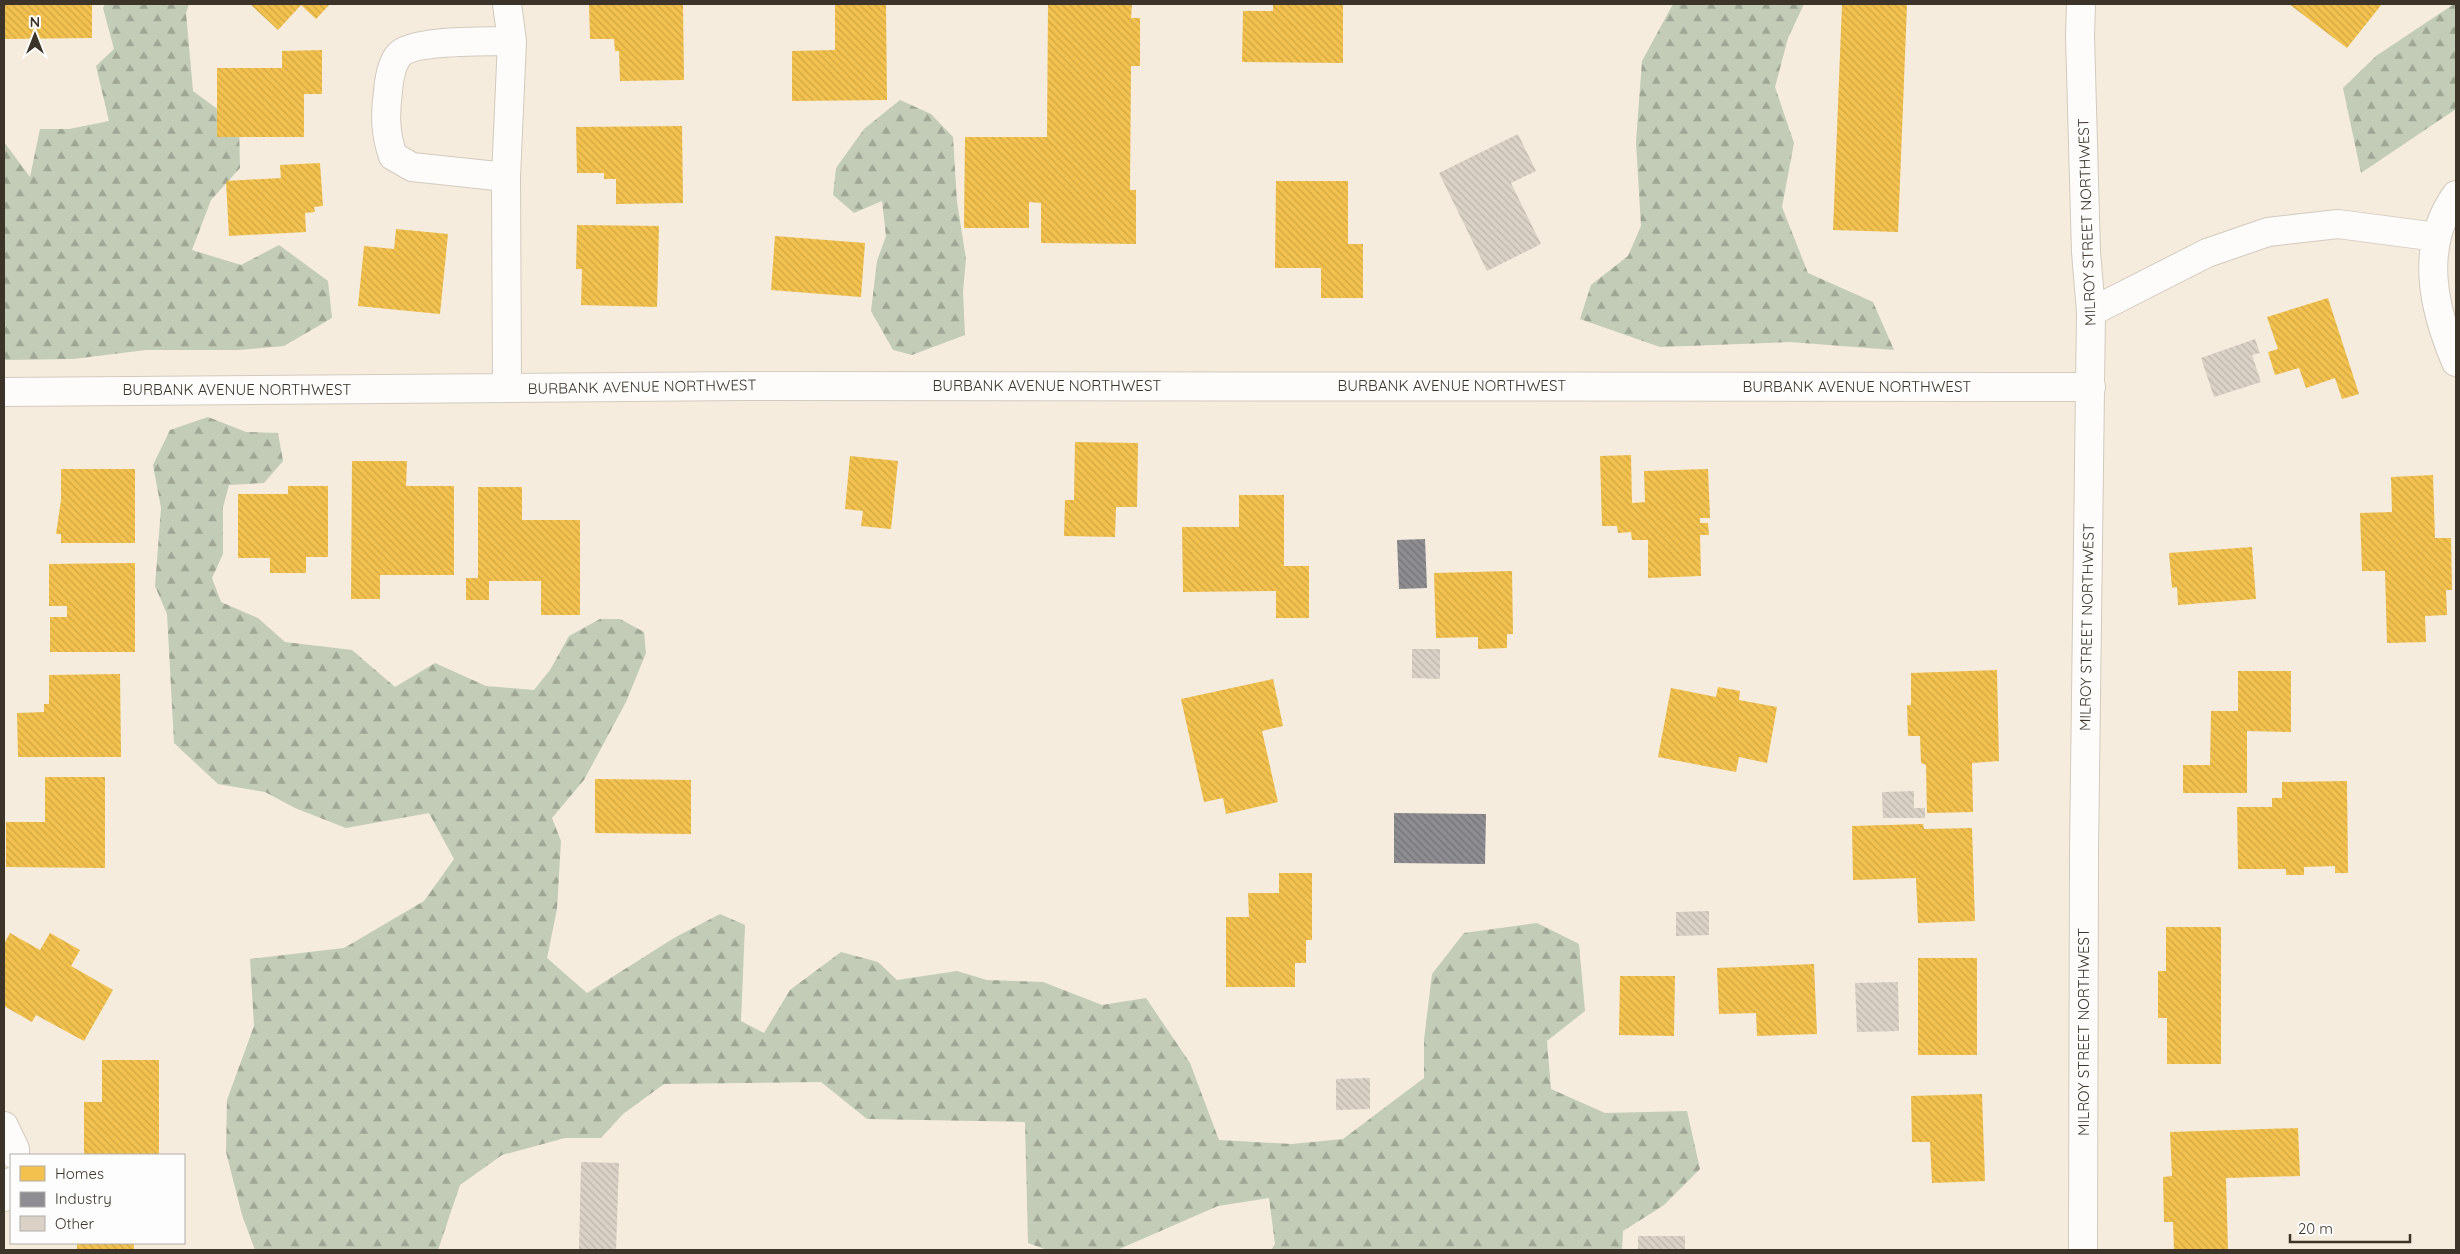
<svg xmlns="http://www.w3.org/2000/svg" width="2460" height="1254" font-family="Quicksand,sans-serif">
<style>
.forest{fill:url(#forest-firs)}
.homes{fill:url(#homes-back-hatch)}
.industry{fill:url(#industry-back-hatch)}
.building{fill:url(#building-back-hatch)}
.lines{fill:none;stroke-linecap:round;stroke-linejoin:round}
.minor-casing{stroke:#d2cabe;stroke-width:30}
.minor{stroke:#fefcfa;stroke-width:28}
.labels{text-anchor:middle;stroke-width:5;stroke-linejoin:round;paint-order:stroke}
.street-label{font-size:15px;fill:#3c3428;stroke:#fdfdfd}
</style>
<defs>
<pattern id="forest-firs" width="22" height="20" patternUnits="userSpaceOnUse" patternTransform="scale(1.25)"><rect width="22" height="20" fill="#c2ccb7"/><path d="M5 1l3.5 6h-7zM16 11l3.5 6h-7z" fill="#9fa695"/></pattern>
<pattern id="homes-back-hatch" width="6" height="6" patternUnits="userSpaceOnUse" patternTransform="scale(1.25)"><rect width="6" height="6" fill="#f2c14e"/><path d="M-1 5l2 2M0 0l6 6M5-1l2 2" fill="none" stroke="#d0a644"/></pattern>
<pattern id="industry-back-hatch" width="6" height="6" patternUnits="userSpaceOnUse" patternTransform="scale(1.25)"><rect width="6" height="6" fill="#8d8d92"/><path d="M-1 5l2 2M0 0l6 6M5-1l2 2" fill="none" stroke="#747477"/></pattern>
<pattern id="building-back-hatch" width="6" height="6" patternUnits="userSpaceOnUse" patternTransform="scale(1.25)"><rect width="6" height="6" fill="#dbd2c7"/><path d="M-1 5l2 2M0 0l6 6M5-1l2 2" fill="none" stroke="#bdb5ab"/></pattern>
</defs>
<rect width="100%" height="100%" fill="#f5ecde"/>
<path class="forest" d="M105 4H189L186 13 193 91 239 125 240 168 211 200 192 250 241 265 279 245 328 281 332 318 284 346 239 350H146L73 359 4 360V142L30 177 40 129H69L109 121 96 66 114 49 103 8Z
M1673 4H1804L1788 38 1775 87 1794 143 1782 207 1808 273 1873 302 1894 350 1790 342 1660 347 1580 319 1591 285 1628 256 1641 226 1636 142 1642 61Z
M2454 4H2456V109L2361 173 2343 88 2376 56Z
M900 100 931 114 953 137 957 202 966 259 963 292 965 335 912 355 893 350 871 311 877 261 886 236 882 201 854 213 833 195 836 168 864 129Z
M208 417 246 432 278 433 283 461 264 483 229 485 223 507V554L212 578 221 602 258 618 285 642 352 650 395 687 435 663 486 686 534 690 550 670 569 636 600 619H620L644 632 646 653 626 702 584 780 552 818 561 841 557 909 547 958 587 993 674 938 720 914 745 925 741 1021 764 1033 790 990 841 952 878 962 897 980 957 971 987 980 1043 982 1102 1005 1146 998 1190 1063 1219 1140 1292 1144 1343 1139 1424 1078V1040L1432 974 1464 933 1537 923 1579 944 1585 1011 1547 1041 1551 1089 1605 1113 1687 1111 1700 1169 1664 1205 1623 1231 1622 1250H1271L1275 1244 1269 1198 1218 1206 1117 1250H1047L1028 1243 1025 1122 867 1119 821 1082 664 1084 623 1114 601 1138H565L502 1155 460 1185 438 1250H255L242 1215 226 1152 227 1100 254 1026 250 959 344 948 424 901 454 859 429 813 346 828 295 808 265 792 218 784 174 743 167 614 155 586 161 508 153 465 170 430Z"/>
<path class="homes" d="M5 4H92V38L5 39Z
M250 4H330L316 19 301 5 278 30Z
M589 4H683L684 80 620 81 619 51H615L614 39H590Z
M835 4H886L887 100 792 101V51L835 50Z
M1048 4H1132L1131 18H1140V66H1131L1130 190H1136V244L1041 243V203L1029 202V228H964L965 137H1047Z
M1273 4H1343V63L1242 62 1243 11H1273Z
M1842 4 1907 5 1898 232 1833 230Z
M2289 4H2382L2347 48Z
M322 50V94H304V137H217V68H282V51Z
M682 126 683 203 616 204V179H604V173H577L576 127Z
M320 163 323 206 314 207 315 212 305 213 306 232 229 236 226 181 281 178 280 165Z
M1276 181H1348V244H1363V298H1321V268H1275Z
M577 225 659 226 657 307 581 305 582 269H576Z
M396 229 448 234 440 314 358 306 364 246 394 249Z
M775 236 865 243 861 297 771 290Z
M2328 298 2359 394 2342 399 2335 378 2306 388 2299 368 2275 375 2268 352 2278 349 2267 317Z
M1075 442 1138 443 1137 507H1116L1115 537 1064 536 1065 500H1074Z
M1631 455 1632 503 1645 502 1644 471 1708 469 1710 518H1700V523H1708L1709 535H1700L1701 576 1648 578V540H1632L1631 532 1618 533 1617 526H1602L1600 456Z
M850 456 898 461 891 529 861 526 863 511 845 509Z
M352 461H407L406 486H454V575H380V599H351Z
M61 469H135V543H61V534H56L61 500Z
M2433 475 2435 538H2451L2452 590H2446L2447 615 2425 616 2426 642 2387 643 2385 571H2362L2360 513 2392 512 2391 477Z
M288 486H328V557H306V573H270V558H238V494H288Z
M478 487H522V520H580V615H541V581H489V600H466V578H478Z
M1239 495H1284V566H1309V618H1276V591L1183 592 1182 527H1239Z
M2252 547 2256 599 2178 605 2177 587 2172 588 2169 553Z
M135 563V652H50V617H67V606H49V564Z
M1512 571 1513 634H1507V648L1478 649V637L1436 638 1434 573Z
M1997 670 1999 761 1972 763 1973 812 1927 813 1926 765 1921 763 1920 736H1908L1907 705H1911V673Z
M2238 671H2291V732L2247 731V793H2183V765H2210L2211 711H2238Z
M120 674 121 757H18L17 713 44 712V704H49V675Z
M1273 679 1283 726 1262 731 1278 802 1226 814 1223 798 1204 802 1181 699Z
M1718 687 1740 691 1739 700 1777 707 1767 763 1739 757 1736 772 1658 757 1671 688 1716 697Z
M45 777H105V868L6 867V822H45Z
M595 779 691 780V834L595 833Z
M2347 781 2348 873H2335V866L2304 867V875H2286V869H2238L2237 807H2272V798H2282V782Z
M1923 824 1924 829 1972 828 1975 921 1918 923 1916 878 1853 880 1852 826Z
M1279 873H1312V940H1306V963H1295V987H1226V917H1249L1248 893H1279Z
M2166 927H2221V1064H2167V1018H2158V971H2166Z
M10 933 40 950 50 933 80 950 71 966 113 990 84 1041 36 1015 32 1022 4 1006V944Z
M1918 958H1977V1055H1918Z
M1814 964 1817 1034 1757 1036 1756 1013 1719 1014 1717 968Z
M1620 976H1675L1674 1036 1619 1035Z
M102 1060H159V1155H84V1102H102Z
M1982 1094 1985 1181 1932 1183 1930 1142H1912L1911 1096Z
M2298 1128 2300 1176 2226 1178 2228 1250H2174L2173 1222H2164L2163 1177 2172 1176 2170 1132Z
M77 1243H134V1250H77Z"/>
<path class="industry" d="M1425 539 1427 588 1399 589 1397 540Z
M1394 813 1486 814 1485 864 1394 863Z"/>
<path class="building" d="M1518 134 1536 171 1511 183 1541 244 1487 271 1439 173Z
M2255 339 2260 353 2252 355 2261 382 2214 397 2201 358Z
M1412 649H1440V679L1412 678Z
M1914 791V808H1925V818H1883L1882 792Z
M1709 911V935L1676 936V912Z
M1898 982 1899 1031 1857 1032 1855 983Z
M1370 1078V1109L1336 1110V1079Z
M581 1162 619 1163 616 1250H579Z
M1638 1236H1685V1250H1638Z"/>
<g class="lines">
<g class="minor-casing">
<path id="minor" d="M2081 4 2080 36 2086 252 2091 312 2084 851 2083 1250
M506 177 412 167 393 156C385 134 385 114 388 91 389 80 391 64 399 55 413 39 489 42 512 41
M2456 195C2419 247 2433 308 2456 362
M2091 312 2207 253 2268 232 2338 224 2437 237
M507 388 506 177 512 41 507 4
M4 392 746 386 2091 387
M4 1126 15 1149V1155
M4 1197 11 1182"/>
</g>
<use href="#minor" class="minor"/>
</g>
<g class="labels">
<g class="street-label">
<text transform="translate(2087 222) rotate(-92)" y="5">MILROY STREET NORTHWEST</text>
<text x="1047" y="391">BURBANK AVENUE NORTHWEST</text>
<text x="1452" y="391">BURBANK AVENUE NORTHWEST</text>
<text transform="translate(642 387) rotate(-1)" y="5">BURBANK AVENUE NORTHWEST</text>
<text x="1857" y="392">BURBANK AVENUE NORTHWEST</text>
<text x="237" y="395">BURBANK AVENUE NORTHWEST</text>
<text transform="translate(2087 627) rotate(-89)" y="5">MILROY STREET NORTHWEST</text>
<text transform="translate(2084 1032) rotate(-90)" y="5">MILROY STREET NORTHWEST</text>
</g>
</g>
<rect width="2460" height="1254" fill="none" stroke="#3c3428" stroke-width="10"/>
<rect x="10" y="1154" width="175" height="90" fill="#fdfdfd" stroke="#b0ada8"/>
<rect x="20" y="1166" width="25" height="15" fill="#f2c14e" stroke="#b0ada8"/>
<text x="55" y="1179" font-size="15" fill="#3c3428">Homes</text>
<rect x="20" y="1192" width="25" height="15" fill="#8d8d92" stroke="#b0ada8"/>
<text x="55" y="1204" font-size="15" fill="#3c3428">Industry</text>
<rect x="20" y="1216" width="25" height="15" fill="#dbd2c7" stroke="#b0ada8"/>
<text x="55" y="1229" font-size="15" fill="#3c3428">Other</text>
<g transform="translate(35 35)" stroke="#fdfdfd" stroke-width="4" paint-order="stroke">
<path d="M0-4L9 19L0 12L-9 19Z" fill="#3c3428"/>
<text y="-8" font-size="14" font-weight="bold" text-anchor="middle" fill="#3c3428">N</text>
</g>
<path d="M2290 1234v8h120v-8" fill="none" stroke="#3c3428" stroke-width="2.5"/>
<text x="2298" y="1234" font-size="15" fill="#3c3428" stroke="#fdfdfd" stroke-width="4" paint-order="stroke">20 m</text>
</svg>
